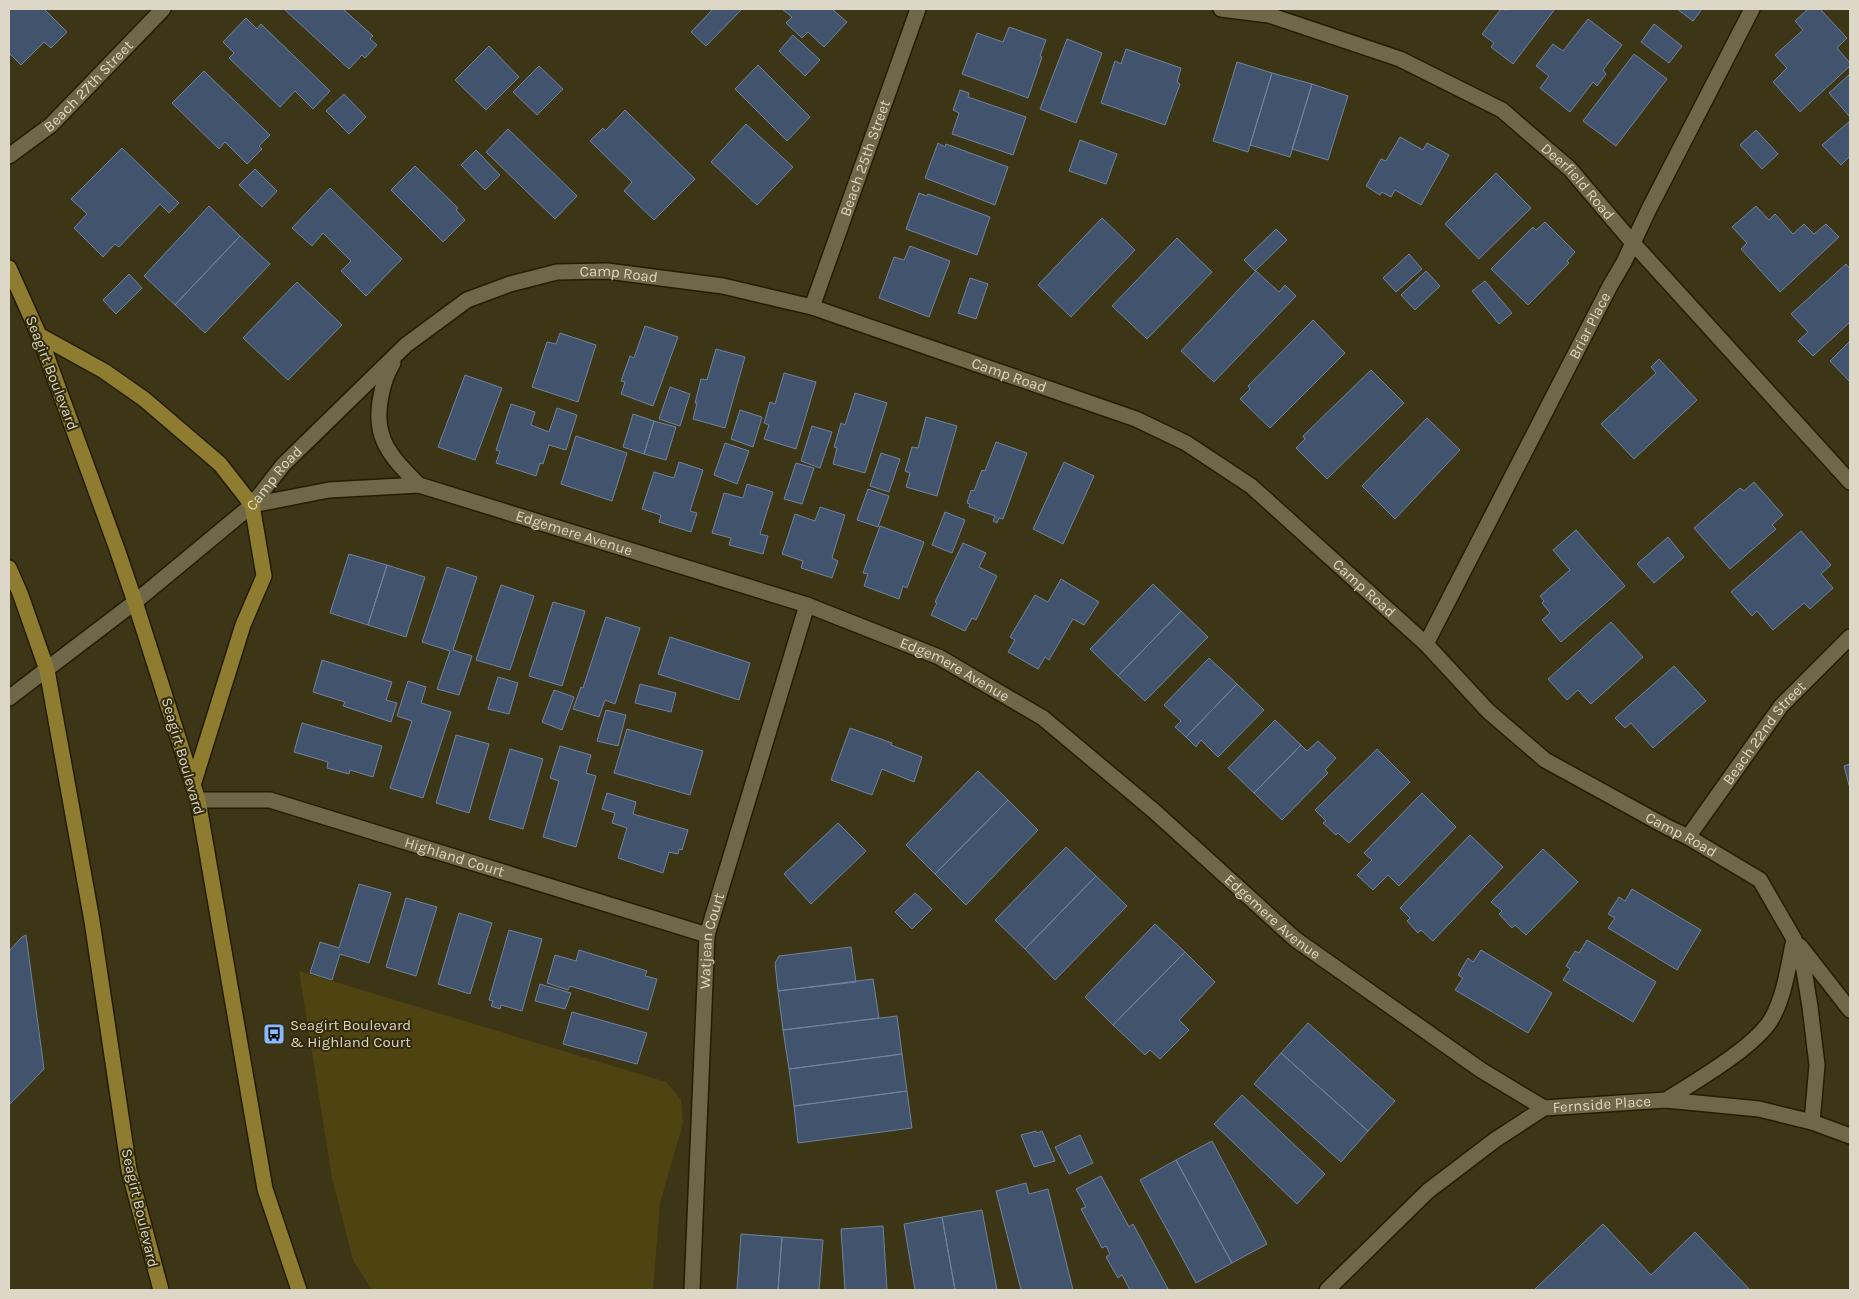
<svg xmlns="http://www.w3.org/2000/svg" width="1859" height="1299" font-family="Karla,sans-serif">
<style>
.green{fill:#4f4312}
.building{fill:#42546d;stroke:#70839f}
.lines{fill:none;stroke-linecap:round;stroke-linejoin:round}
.minor-casing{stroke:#231c00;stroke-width:18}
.primary-casing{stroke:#231c00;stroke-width:18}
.minor{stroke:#6f6747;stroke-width:15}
.primary{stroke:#8e7d31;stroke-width:15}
.labels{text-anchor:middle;stroke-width:4;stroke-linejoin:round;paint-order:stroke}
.street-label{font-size:15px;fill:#dcd7c6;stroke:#322b0b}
.poi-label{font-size:15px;fill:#dcd7c6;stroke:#322b0b;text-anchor:start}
</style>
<rect width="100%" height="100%" fill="#3c3516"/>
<path class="green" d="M299 971 666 1082 681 1100 683 1123 660 1203 653 1290H372L353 1260 332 1178Z"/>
<path class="building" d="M9 9H44L67 32 51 48 44 42 21 65 9 53Z
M284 9H343L373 36 370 39 377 45 365 58 362 55 349 69Z
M713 9H742L706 46 691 32Z
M782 9H832L847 22 824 47 808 32 802 38 786 23 792 17Z
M1501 9 1507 10 1508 9H1555L1513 64 1491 47 1494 43 1482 34Z
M1677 9H1702L1693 21Z
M1808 9H1820L1847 38 1837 48 1850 63V66L1800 112 1773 82 1787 68 1775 55 1803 30 1795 21Z
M246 18 257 29 261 24 330 91 313 109 295 91 280 107 229 58 234 53 223 42Z
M1588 19 1622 45 1603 70 1606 74 1597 86 1593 82 1570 112 1540 88 1549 76 1536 66 1553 44 1563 51Z
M1654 24 1682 46 1669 63 1641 42Z
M1009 27 1046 40 1040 56 1042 57 1028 98 962 74 977 33 1003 42Z
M793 35 820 60 805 76 779 51Z
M1067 39 1102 53 1076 123 1040 109Z
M489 46 519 77 486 110 455 80Z
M1126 49 1181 68 1177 82 1180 84 1165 125 1101 103 1115 61 1121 64Z
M1634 54 1667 79 1616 146 1583 121Z
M1237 62 1272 73 1248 152 1213 141Z
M758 65 810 117 787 141 735 89Z
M539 66 563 89 537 115 513 92Z
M204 71 270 135 259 146 262 149 247 164 225 142 219 149 172 103Z
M1272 73 1312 84 1290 157 1250 145Z
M1850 74V117L1829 93Z
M1312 84 1348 96 1328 160 1292 149Z
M960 90 969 93 968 97 1026 117 1013 155 952 134 959 113 953 110Z
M344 94 366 117 349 134 326 111Z
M625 110 695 179 654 220 624 191 632 182 590 141 603 128 605 131Z
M1850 121V156L1841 165 1822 145Z
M746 124 793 167 757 205 711 162Z
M508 129 577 196 555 219 486 152Z
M1756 130 1778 154 1762 169 1740 145Z
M1400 137 1423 150 1427 143 1449 155 1421 205 1395 190 1391 197 1382 192 1380 195 1366 186 1381 159 1386 161Z
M1080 140 1117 154 1106 184 1069 171Z
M938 143 945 147 946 144 1008 167 995 205 925 178Z
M122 148 179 203 169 213 160 204 119 247 115 244 103 257 74 228 87 214 71 199Z
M476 150 500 175 485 190 461 165Z
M415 166 458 208 456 210 465 220 443 242 391 190Z
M255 169 277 191 262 207 239 185Z
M1496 173 1531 208 1479 259 1445 224Z
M330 188 402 259 366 296 341 271 351 261 323 233 312 246 292 228Z
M919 193 927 196 928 194 990 217 977 255 906 229Z
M209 206 240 236 175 305 144 276Z
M1756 206 1769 220 1775 214 1793 234 1804 224 1814 234 1826 224 1839 237 1780 292 1741 249 1747 243 1732 227Z
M1102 218 1135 250 1071 317 1038 285Z
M1545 222 1575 252 1567 261 1569 263 1528 305 1491 269 1533 227 1536 230Z
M1276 229 1287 240 1255 271 1244 260Z
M240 236 270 264 205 333 175 305Z
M1177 238 1212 272 1147 339 1112 306Z
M910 246 950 261 929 317 879 298 894 257 904 260Z
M1409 254 1422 269 1396 292 1383 278Z
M1846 264 1850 269V322L1813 356 1798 341 1808 332 1791 314Z
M1256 271 1279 292 1285 285 1296 296 1214 382 1181 351Z
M1426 271 1440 286 1415 310 1401 295Z
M129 274 142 288 116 314 103 300Z
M970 278 988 284 976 319 958 313Z
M1485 281 1512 313 1499 324 1472 291Z
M297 282 342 325 288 380 243 338Z
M1313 320 1345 353 1270 428 1240 399 1250 389 1248 386Z
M645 326 678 337 653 406 621 394 625 382 621 381 630 356 634 358Z
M560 333 596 345 578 402 532 387 547 342 556 344Z
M1850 341V382L1830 361Z
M716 349 745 357 725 428 693 419 697 403H695L701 379 707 380Z
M1659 359 1697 400 1634 459 1601 424 1656 373 1651 367Z
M1371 370 1404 403 1327 479 1296 448 1305 439 1303 436Z
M784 373 816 382 796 449 764 439 769 425 764 423 770 402 775 404Z
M465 375 502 388 475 460 438 447Z
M670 387 690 394 680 426 659 419Z
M855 393 887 403 865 473 833 464 837 448 834 447 841 423 845 425Z
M511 404 535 412 531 425 549 432 557 408 577 415 566 450 549 445 543 464 540 463 536 476 496 463 500 451 496 450Z
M740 410 762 417 753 447 731 439Z
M633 414 654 421 644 454 623 447Z
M926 417 957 426 937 496 906 487 910 473 905 471 912 447 918 448Z
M1427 418 1460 450 1395 519 1362 486Z
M654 421 676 427 666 460 644 454Z
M812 426 832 432 820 468 801 461Z
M576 436 627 453 612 501 561 484Z
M996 442 1027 453 1003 519 999 518 997 523 993 521 995 516 969 507 970 504 967 503 971 490 974 491 982 470 985 471Z
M725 443 749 451 737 484 714 475Z
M881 453 900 459 889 492 870 486Z
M679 462 703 470 690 511 697 513 691 532 659 522 661 515 642 509 654 472 674 478Z
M1064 462 1094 476 1063 544 1033 529Z
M796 463 814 468 802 504 784 499Z
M1754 482 1783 515 1772 525 1776 529 1730 569 1694 528 1740 488 1744 491Z
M747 484 773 492 760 534 768 536 763 554 729 545 731 538 712 533 724 493 743 498Z
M868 489 889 496 878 527 857 520Z
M820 507 845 515 832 558 838 561 832 578 801 568 803 561 782 554 795 514 815 521Z
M945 512 965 520 952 553 932 545Z
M880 526 924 542 907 588 903 586 899 599 864 586 868 574 863 573Z
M1576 530 1625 586 1561 642 1542 620 1550 613 1542 603 1544 601 1540 596 1570 570 1553 550Z
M1801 531 1831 565 1821 574 1833 588 1810 609 1804 603 1773 630 1757 611 1752 616 1731 592Z
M1668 537 1684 557 1654 583 1637 564Z
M963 543 986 553 979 567 997 576 976 620 972 618 965 631 931 615 937 603 935 602Z
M349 554 387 565 368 625 330 613Z
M387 565 425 577 406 637 368 625Z
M447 567 477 577 453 650 472 656 459 695 437 689 450 651 422 642Z
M1061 579 1099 602 1084 625 1073 619 1049 660 1045 657 1038 669 1008 652 1015 640 1010 637 1035 595 1048 602Z
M1153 584 1181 611 1118 676 1090 649Z
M501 585 534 596 510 670 476 660Z
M553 602 585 611 562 686 529 676Z
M1181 611 1208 637 1145 701 1118 676Z
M606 617 640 628 615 704 605 700 599 717 573 709 581 687 583 688Z
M1611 622 1643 657 1591 704 1578 690 1567 700 1548 679Z
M670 637 750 663 739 700 658 674Z
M1209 658 1237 684 1186 737 1175 727 1181 721 1164 705Z
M322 660 392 682 386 700 397 703 391 722 343 706 345 702 313 692Z
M1674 666 1706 701 1653 748 1631 723 1625 728 1615 718Z
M498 677 518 683 509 714 488 709Z
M408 681 426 687 421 703 451 712 423 798 390 788 412 721 397 716Z
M640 684 676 693 671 712 635 703Z
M1237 684 1264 710 1218 757 1201 740 1196 747 1186 737Z
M554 690 574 697 562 730 542 722Z
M606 710 626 715 618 746 597 741Z
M1275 720 1301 745 1254 793 1228 768Z
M302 723 382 746 373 777 350 770 349 774 327 768 328 762 294 752Z
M850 728 892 743 891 745 922 757 914 782 882 769 872 795 831 780Z
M627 729 703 751 690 795 614 773Z
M456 735 489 744 469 813 436 803Z
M1318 741 1336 758 1325 770 1328 773 1282 820 1254 793 1301 745 1307 751Z
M560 746 591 755 586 773 596 776 576 847 543 837 559 781 550 778Z
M510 749 543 759 523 829 489 819Z
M1377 749 1410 782 1349 843 1338 833 1336 835 1323 823 1326 821 1315 810Z
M1850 764V789L1844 766Z
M978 771 1008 800 935 874 906 845Z
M607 793 636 802 633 814 688 830 682 850 679 849 678 854 669 852 663 873 618 858 627 828 612 823 615 813 602 809Z
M1422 793 1456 827 1399 886 1388 875 1373 890 1357 875 1372 860 1364 853Z
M1008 800 1038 830 966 905 935 874Z
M838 823 866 851 811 904 784 874Z
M1470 835 1503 867 1433 941 1421 930 1418 933 1407 921 1410 918 1400 908Z
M1066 847 1096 876 1025 949 995 920Z
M1543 849 1578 882 1526 935 1515 925 1512 928 1499 914 1502 911 1491 902Z
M1096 876 1127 906 1055 980 1025 949Z
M359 884 391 893 369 963 340 954 332 980 310 973 320 942 339 948Z
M1632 889 1701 930 1677 970 1608 928 1615 918 1608 914 1619 897 1625 901Z
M915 893 932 909 912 929 895 912Z
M406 898 437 907 416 976 386 967Z
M459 913 492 923 470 994 438 984Z
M1155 924 1185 952 1113 1025 1085 997Z
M509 930 542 939 522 1011 501 1005 500 1009 491 1006 493 1001 489 1000Z
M26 935 44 1069 9 1105V951L22 937Z
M1587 940 1656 982 1633 1022 1563 980 1570 969 1566 966 1575 951 1579 953Z
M851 947 856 982 778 991 775 963 779 956Z
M579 950 647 971 645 976 657 979 648 1010 570 986 568 990 547 983 555 955 576 961Z
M1481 950 1552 993 1528 1033 1455 990 1463 978 1458 975 1468 958 1473 962Z
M1185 952 1215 982 1179 1020 1189 1030 1160 1059 1150 1050 1145 1055 1113 1025Z
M873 979 879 1018 783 1030 778 991Z
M540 984 571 993 565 1009 535 1001Z
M572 1012 647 1033 637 1064 563 1044Z
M897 1016 902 1054 789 1069 783 1030Z
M1308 1023 1395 1101 1368 1131 1281 1053Z
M1281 1053 1368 1131 1341 1162 1254 1084Z
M902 1054 907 1091 794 1106 789 1069Z
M907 1091 912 1128 798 1143 794 1106Z
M1242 1095 1325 1174 1297 1204 1214 1124Z
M1036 1131 1037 1133 1042 1131 1055 1161 1034 1167 1021 1135Z
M1080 1135 1093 1163 1069 1174 1055 1147Z
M1212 1141 1267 1244 1232 1263 1176 1160Z
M1176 1160 1232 1263 1196 1283 1140 1180Z
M1101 1176 1129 1227 1133 1224 1168 1289 1165 1290H1130L1122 1275 1118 1278 1106 1257 1110 1254 1106 1246 1102 1248 1081 1209 1086 1207 1076 1189Z
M1026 1183 1029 1194 1048 1189 1073 1290H1021L996 1191Z
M982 1210 997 1290H955L942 1217Z
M942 1217 955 1290H915L904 1224Z
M1603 1224 1651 1275 1695 1232 1750 1290H1534Z
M883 1226 887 1290H845L841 1229Z
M741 1234 782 1237 778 1290H737Z
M782 1237 823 1240 819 1290H778Z"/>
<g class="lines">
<g class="minor-casing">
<g id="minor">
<path id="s1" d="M1221 9 1269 15 1400 59 1502 110 1570 169 1632 242 1850 482"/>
<path id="s2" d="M9 156 51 125 163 9"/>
<path id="s3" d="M812 307 918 9"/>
<path d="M393 363C387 373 383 384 381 396 372 438 391 457 419 485"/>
<path id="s4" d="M252 505 329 490 419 485 807 605 939 657 1043 718 1154 811 1295 939 1481 1070 1544 1108"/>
<path id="s5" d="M1426 644 1610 286 1624 262 1649 209 1752 9"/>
<path id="s6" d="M9 698 135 602 252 505 283 465 406 345 467 300 510 284 557 272 607 271 723 286 812 307 1136 419 1186 443 1251 486 1426 644 1488 711 1545 760 1667 827 1688 837 1760 880 1794 939 1804 970 1810 1007 1817 1065 1812 1122"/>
<path id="s7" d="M198 800H270L707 935"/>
<path id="s8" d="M1688 837 1781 706 1850 637"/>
<path d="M1800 946 1850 1010"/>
<path d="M1666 1100C1693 1083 1757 1046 1772 1018 1785 995 1788 966 1794 940"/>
<path id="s9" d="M692 1290 707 935 807 605"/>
<path id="s10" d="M1327 1290 1428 1191 1495 1140 1544 1108 1666 1100 1759 1109 1812 1122 1850 1136"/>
</g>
</g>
<g class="primary-casing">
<path id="primary" d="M9 268 39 335 117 549 135 602 198 800 265 1189 299 1290
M39 335 104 371 144 399 220 464 252 505 264 576 243 625 193 785
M9 568 20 593 47 670 92 921 129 1170 161 1290"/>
</g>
<use href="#minor" class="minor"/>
<use href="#primary" class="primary"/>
</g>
<defs>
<g id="bus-square" transform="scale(1.125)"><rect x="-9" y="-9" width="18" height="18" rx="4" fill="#8bb9fc" stroke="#322b0b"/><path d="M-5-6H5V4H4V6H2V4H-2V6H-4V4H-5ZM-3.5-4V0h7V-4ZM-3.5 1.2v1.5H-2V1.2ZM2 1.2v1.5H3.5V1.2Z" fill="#111"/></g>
</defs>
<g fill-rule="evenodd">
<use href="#bus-square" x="274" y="1034"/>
</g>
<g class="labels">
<g class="street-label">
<text dy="5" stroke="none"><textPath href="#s2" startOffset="106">Beach 27th Street</textPath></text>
<text dy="5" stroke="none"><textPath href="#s3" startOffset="158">Beach 25th Street</textPath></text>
<text dy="5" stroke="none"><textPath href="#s1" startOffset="405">Deerfield Road</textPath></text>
<text dy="5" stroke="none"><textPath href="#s6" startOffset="765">Camp Road</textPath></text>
<text dy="5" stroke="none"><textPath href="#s5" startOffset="358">Briar Place</textPath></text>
<text transform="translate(52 373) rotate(69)" y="5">Seagirt Boulevard</text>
<text dy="5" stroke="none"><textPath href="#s6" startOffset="1170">Camp Road</textPath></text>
<text dy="5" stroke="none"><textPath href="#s6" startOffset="345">Camp Road</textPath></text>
<text dy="5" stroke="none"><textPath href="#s4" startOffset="331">Edgemere Avenue</textPath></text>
<text dy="5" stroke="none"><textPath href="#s6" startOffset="1590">Camp Road</textPath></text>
<text dy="5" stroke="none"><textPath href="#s4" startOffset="736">Edgemere Avenue</textPath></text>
<text dy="5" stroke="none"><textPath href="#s8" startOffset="129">Beach 22nd Street</textPath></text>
<text transform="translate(183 756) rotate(74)" y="5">Seagirt Boulevard</text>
<text dy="5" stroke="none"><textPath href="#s6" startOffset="1995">Camp Road</textPath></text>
<text dy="5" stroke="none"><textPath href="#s7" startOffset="265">Highland Court</textPath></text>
<text dy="5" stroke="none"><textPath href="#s4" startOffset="1141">Edgemere Avenue</textPath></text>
<text dy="5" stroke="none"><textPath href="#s9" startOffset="350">Watjean Court</textPath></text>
<text dy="5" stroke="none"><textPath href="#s10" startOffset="342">Fernside Place</textPath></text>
<text transform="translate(140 1208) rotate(77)" y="5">Seagirt Boulevard</text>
</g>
<g class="poi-label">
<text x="290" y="1030">Seagirt Boulevard<tspan x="290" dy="17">&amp; Highland Court</tspan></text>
</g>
</g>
<rect width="1859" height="1299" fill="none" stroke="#dcd7c6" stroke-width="20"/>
</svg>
